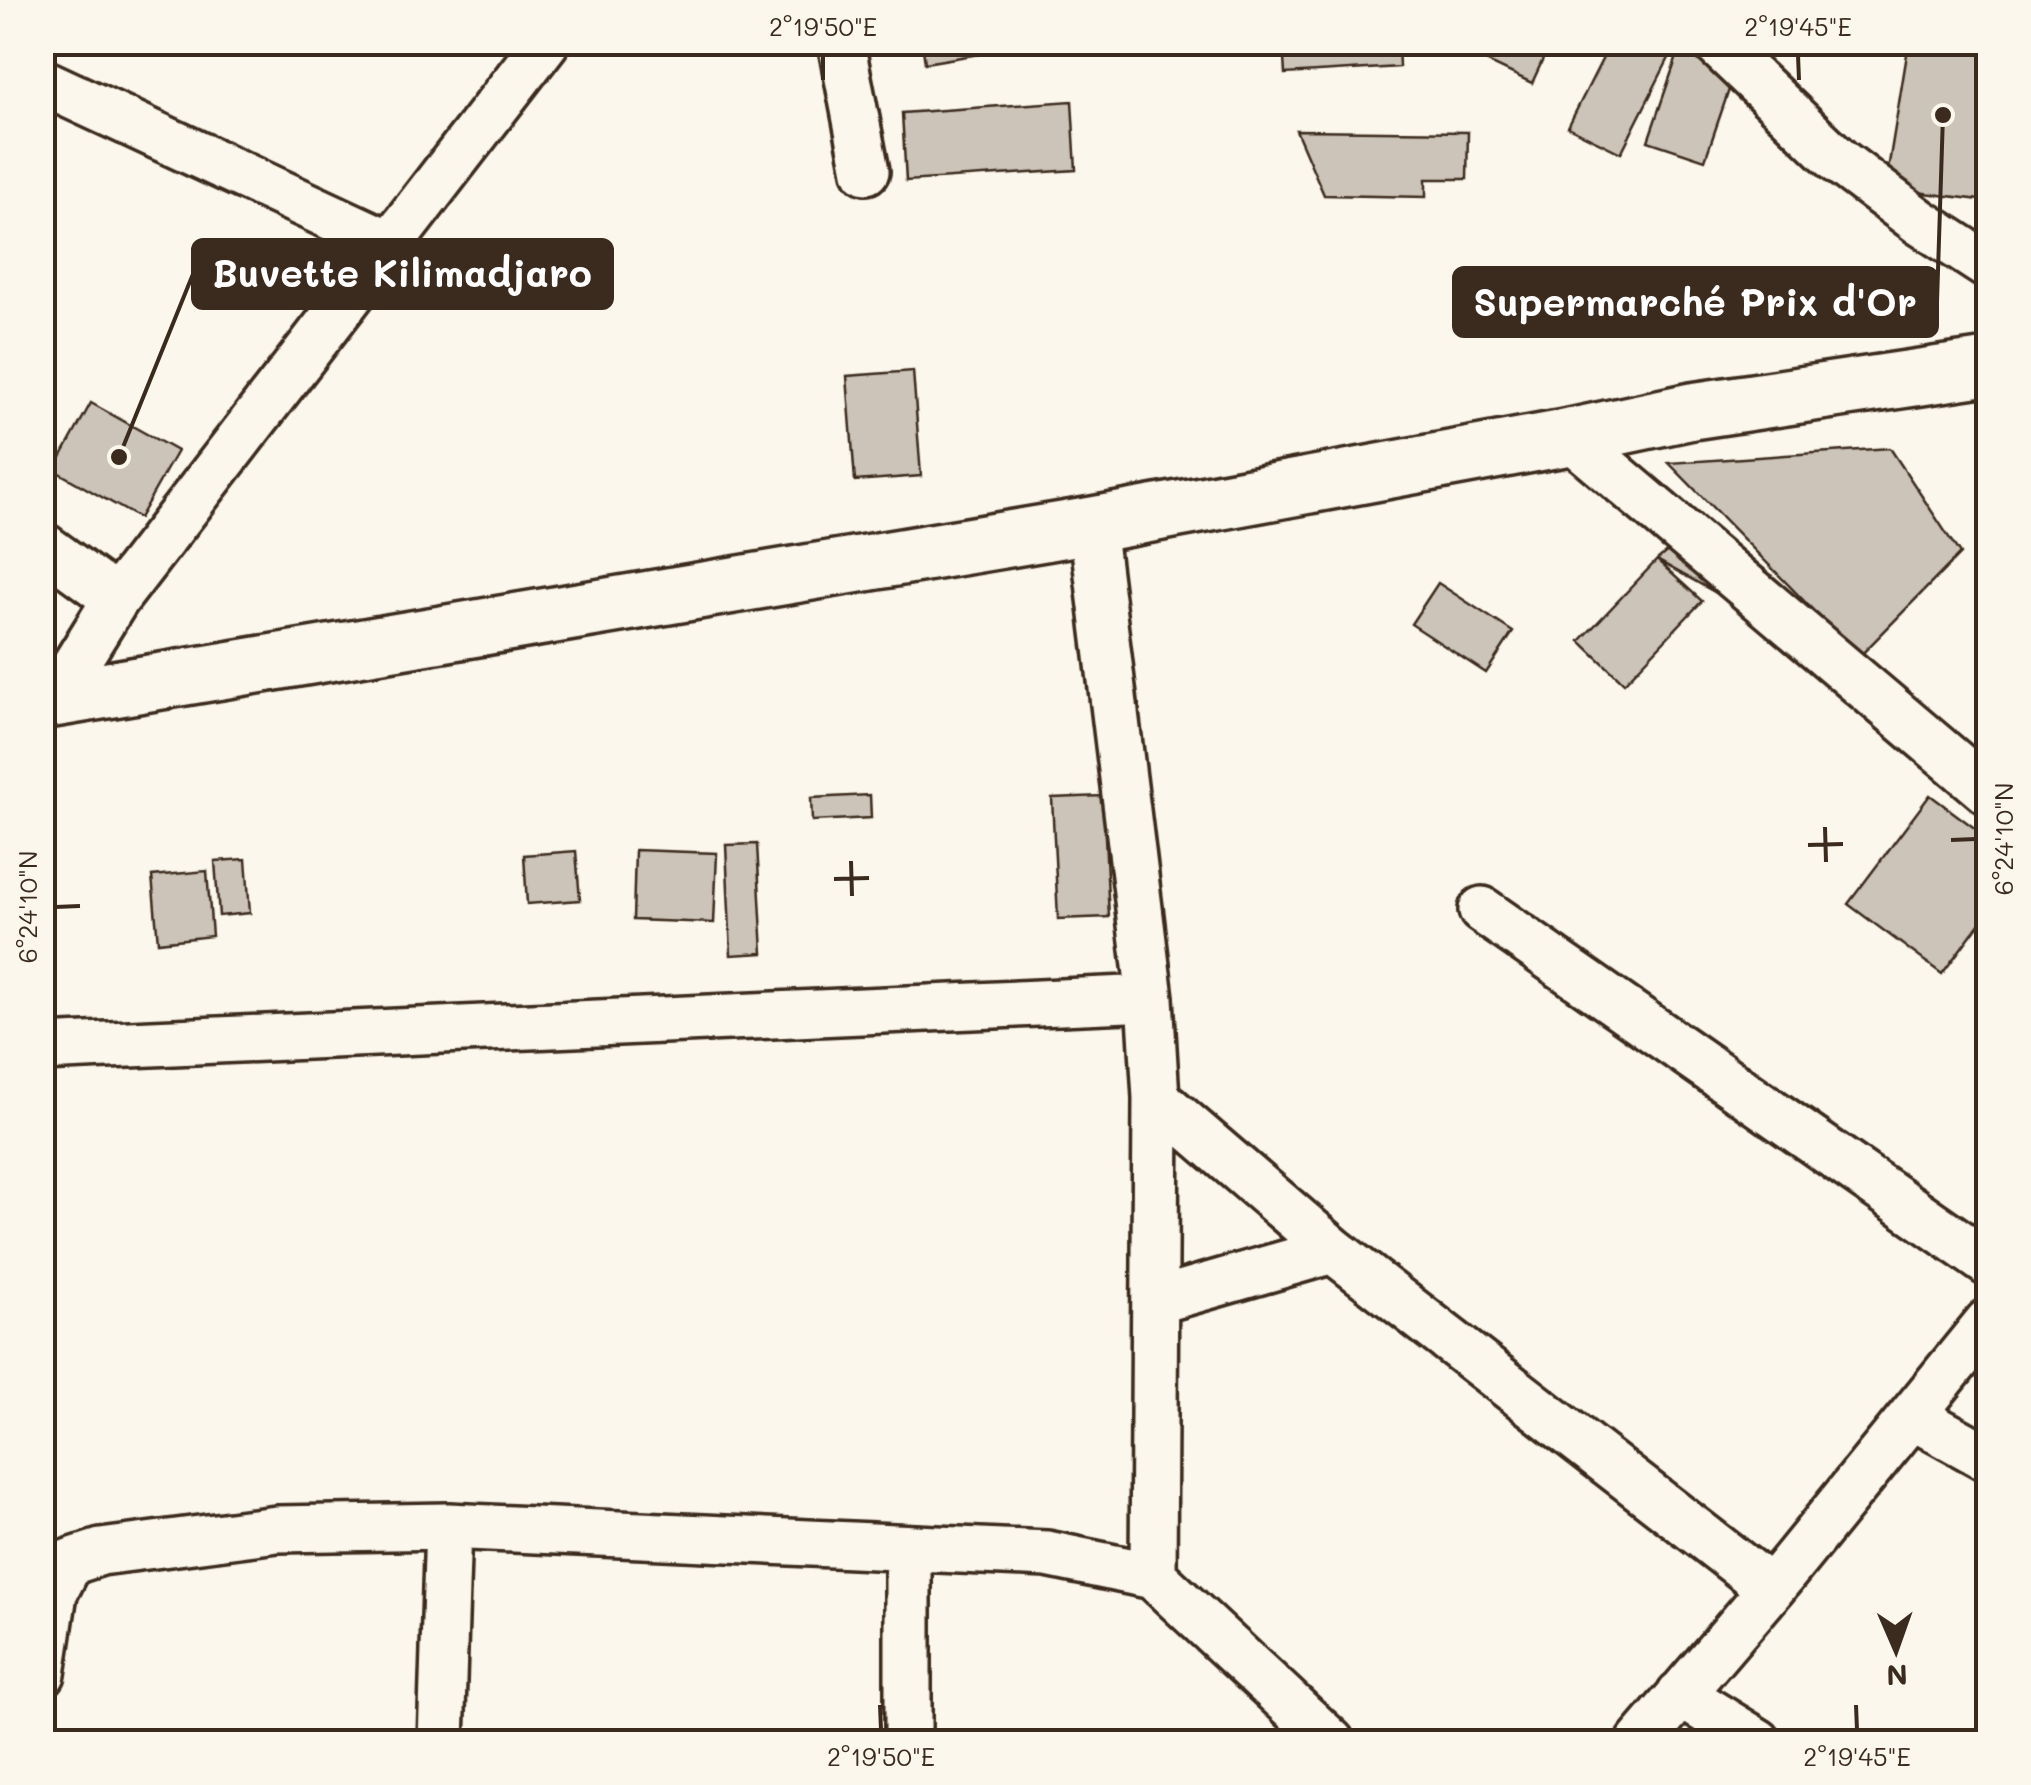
<svg xmlns="http://www.w3.org/2000/svg" width="2031" height="1785" font-family="Mali,sans-serif">
<style>
.building{fill:#ccc4b9;stroke:#3b2a1e;stroke-width:2.5}
.lines{fill:none;stroke-linecap:round;stroke-linejoin:round}
.street-casing{stroke:#3b2a1e;stroke-width:52}
.secondary-casing{stroke:#3b2a1e;stroke-width:62}
.street{stroke:#fbf7ec;stroke-width:45}
.secondary{stroke:#fbf7ec;stroke-width:55}
.ticks{fill:none;stroke:#3b2a1e;stroke-width:4}
.leader{fill:none;stroke:#3b2a1e;stroke-width:4}
.callout-dot{fill:#3b2a1e;stroke:#fbf7ec;stroke-width:4}
.callout{fill:#3b2a1e;stroke:#3b2a1e;stroke-width:4}
.callout-label{font-size:38px;text-anchor:middle;font-weight:bold;fill:#fff}
.neatline{fill:none;stroke:#3b2a1e;stroke-width:4}
.ticks-label{font-size:25px;text-anchor:middle;fill:#3b2a1e}
</style>
<rect width="100%" height="100%" fill="#fbf7ec"/>
<filter id="ink" filterUnits="userSpaceOnUse"><feTurbulence type="fractalNoise" baseFrequency=".01" numOctaves="2"/><feDisplacementMap in="SourceGraphic" scale="20" xChannelSelector="R" yChannelSelector="G"/><feConvolveMatrix kernelMatrix="1 2 1 2 8 2 1 2 1" color-interpolation-filters="sRGB"/></filter>
<g filter="url(#ink)">
<path class="building" d="M922 42H1051L925 63Z
M1283 42H1398L1399 67 1285 74Z
M1481 42H1551L1532 83 1475 56Z
M1611 42H1658L1673 50 1621 153 1568 127Z
M1682 42H1697L1733 78 1705 160 1648 141Z
M1909 42H1988V201L1885 188Z
M1072 101 1076 170 906 181 902 113Z
M1296 130 1468 132 1467 179H1426V197L1324 195Z
M913 371 921 476 855 481 847 376Z
M91 403 177 451 139 518 54 470Z
M1890 448 1960 554 1859 657 1669 463Z
M1700 523 1741 559 1720 595 1657 560Z
M1657 560 1702 601 1624 683 1580 641Z
M1438 583 1513 632 1486 673 1411 624Z
M870 795 871 818 812 821 811 798Z
M1930 795 1988 838V912L1942 974 1848 904Z
M1103 796 1109 917 1058 919 1052 798Z
M757 844 763 953 731 955 726 845Z
M635 850 717 853 714 923 633 920Z
M576 851 580 900 527 904 524 855Z
M246 859 250 913 219 916 215 861Z
M207 871 212 936 158 942 152 876Z"/>
<g class="lines">
<g class="street-casing">
<path id="street" d="M841 42 866 171
M1715 42 1839 161 1920 222 1988 266
M42 82 390 244
M1570 437 1988 791
M1092 525 1150 998 1156 1098 1153 1576
M42 545 116 599
M54 699 116 599 546 42
M1482 910 1988 1263
M42 1048 1150 998
M1156 1098 1333 1250 1771 1589
M1156 1301 1333 1250
M1912 1416 1988 1458
M908 1548V1742
M42 1674 54 1593 70 1562 101 1552 277 1529 448 1526 1047 1554 1153 1576 1331 1742
M1680 1694 1758 1742
M441 1742 448 1526
M1640 1742 1771 1589 1988 1322"/>
</g>
<g class="secondary-casing">
<path id="secondary" d="M42 701 1092 525 1570 437 1692 411 1988 367"/>
</g>
<use href="#street" class="street"/>
<use href="#secondary" class="secondary"/>
</g>
</g>
<path class="ticks" d="M823 55V80M1798 55 1799 80M1825 827 1826 862M1951 840 1976 839M1808 845 1843 844M851 861 852 896M834 879 869 878M55 907 80 906M880 1705 881 1730M1856 1705 1857 1730"/>
<path class="leader" d="M119 457L193 274M1943 115L1937 302"/>
<g class="callout-dot">
<circle cx="119" cy="457" r="10"/>
<circle cx="1943" cy="115" r="10"/>
</g>
<g class="callout">
<rect x="193" y="240" width="419" height="68" rx="10"/>
<rect x="1454" y="268" width="483" height="68" rx="10"/>
</g>
<g class="callout-label">
<text x="402" y="287">Buvette Kilimadjaro</text>
<text x="1695" y="316">Supermarché Prix d'Or</text>
</g>
<rect width="2031" height="1785" fill="none" stroke="#fbf7ec" stroke-width="110"/>
<g transform="translate(1896 1650) rotate(178)" stroke="#fbf7ec" stroke-width="8" paint-order="stroke">
<path d="M0-8L18 38L0 25L-18 38Z" fill="#3b2a1e"/>
<text y="-15" font-size="28" font-weight="bold" text-anchor="middle" fill="#3b2a1e">N</text>
</g>
<rect x="55" y="55" width="1921" height="1675" class="neatline"/>
<g class="ticks-label">
<text x="823" y="36">2°19'50"E</text>
<text x="1798" y="36">2°19'45"E</text>
<text transform="translate(2004 839) rotate(-90)" y="9">6°24'10"N</text>
<text transform="translate(28 907) rotate(-90)" y="9">6°24'10"N</text>
<text x="881" y="1766">2°19'50"E</text>
<text x="1857" y="1766">2°19'45"E</text>
</g>
</svg>
